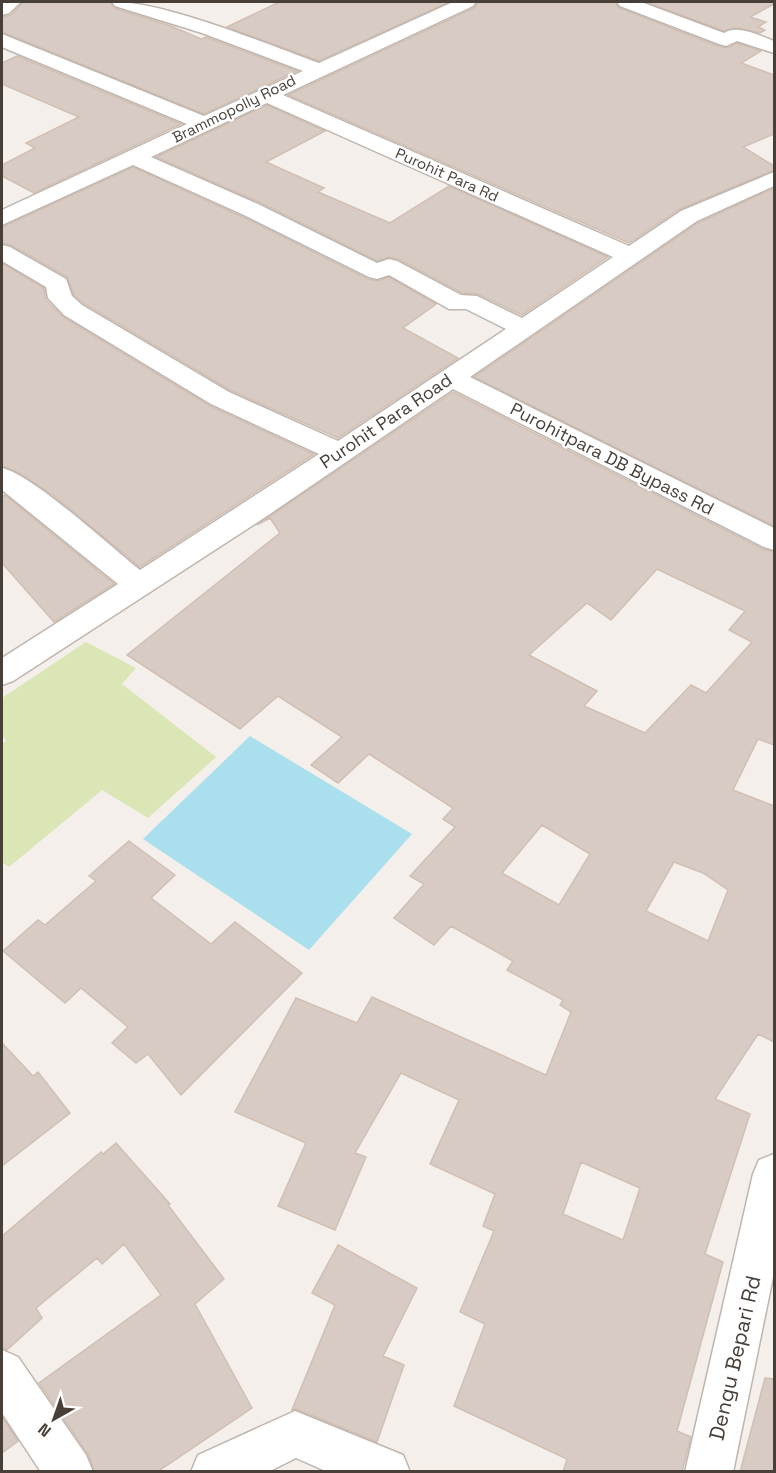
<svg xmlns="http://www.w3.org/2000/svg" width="776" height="1473" font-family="'Space Grotesk',sans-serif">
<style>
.green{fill:#dae6b5}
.water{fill:#aadfed}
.building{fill:#d8cbc3;stroke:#d0bfb3;stroke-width:1.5;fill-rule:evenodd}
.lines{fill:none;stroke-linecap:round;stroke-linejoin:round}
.minor-casing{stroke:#bfb5ad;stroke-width:3}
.minor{fill:#fff;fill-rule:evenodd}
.labels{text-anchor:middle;stroke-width:4.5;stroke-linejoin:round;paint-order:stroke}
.far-street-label{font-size:15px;fill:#483f38;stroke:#fff}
.street-label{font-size:18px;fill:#483f38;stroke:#fff}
.near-street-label{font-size:21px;fill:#483f38;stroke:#fff}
</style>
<rect width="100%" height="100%" fill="#f4efea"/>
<path class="green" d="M86 642 136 668 122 684 216 757 148 818 102 790 9 867 2 862V744L6 741 2 734V698Z"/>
<path class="water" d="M250 736 412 834 309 950 143 839Z"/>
<path class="building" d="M23 2H110L114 8 171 26 201 39 206 37 297 71 204 114 2 32V17L11 15Z
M279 2H449L319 61 227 27Z
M478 2H615L619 8 718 46 727 48 737 43 761 51 741 63 774 75V134L743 147 774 166V170L680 209 629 243 288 95 474 8Z
M646 2H774V4L750 17 766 22 758 27 765 30 760 33 736 28 724 31Z
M17 56 181 124 34 193 2 176V165L35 148 26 143 79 117 2 84V63Z
M267 105 325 131 266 162 324 188 318 192 390 223 449 186 608 257 522 315 478 294 462 293 398 259 388 257 377 261 261 203 156 157Z
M133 167 243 217 368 279 378 281 389 277 436 304 403 328 458 358 338 438 230 390 83 303 74 295 67 277 11 245 2 243V227Z
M774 188V526L474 377 698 223Z
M2 263 44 288 46 300 63 317 210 406 314 454 140 567 53 495 17 472 2 466Z
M453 392 763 549 774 552V745L758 739 733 790 774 806V1042L758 1034 715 1099 750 1114 705 1254 723 1262 677 1431 691 1437 682 1472H563L567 1459 454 1406 485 1324 460 1312 494 1231 483 1226 495 1194 430 1164 459 1100 401 1073 355 1153 366 1157 335 1230 278 1206 306 1143 235 1112 296 998 357 1023 372 997 546 1075 571 1012 560 1005 563 1000 507 970 513 961 451 926 434 945 394 918 424 884 410 876 455 827 443 819 453 808 369 754 338 783 311 765 342 737 278 696 240 729 127 655 280 533 270 518 257 525ZM657 569 745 611 729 630 752 642 706 693 691 685 645 733 584 706 597 691 529 655 587 603 611 620ZM542 825 590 854 559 905 502 873ZM674 862 703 873 728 890 708 941 646 911ZM581 1162 640 1188 623 1240 563 1214Z
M5 495 114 584 54 622 2 563V497Z
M129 841 175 875 151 898 211 944 235 922 302 973 181 1095 148 1054 136 1063 112 1043 128 1027 81 988 65 1003 3 951 38 920 45 925 96 881 89 876Z
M2 1043 33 1076 38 1072 70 1113 2 1166Z
M116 1143 170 1204 168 1205 224 1279 195 1304 252 1408 157 1472H95L88 1454 39 1383 161 1295 124 1244 102 1264 97 1258 36 1308 42 1318 7 1350 2 1348V1236L101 1152 103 1154Z
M338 1245 417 1288 383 1356 404 1365 377 1442 296 1409 292 1410 335 1305 312 1293Z
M765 1378 774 1379V1472H740Z
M2 1416 18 1441 2 1453Z"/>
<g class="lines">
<g class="minor-casing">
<path id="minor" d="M2 2H21L9 13 2 15Z
M112 2C161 0 269 45 319 63L453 2H476L473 6 283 95 629 246 681 211 774 172V186L697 221 470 377 774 528V550L764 547 453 389 267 516 13 681 2 685V658L118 584 2 490V468C33 475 111 547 140 570L319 454 211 404 64 315 48 298 46 287 2 261V245L10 247 66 279 72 296 82 305 229 392 338 441 506 329 466 309H449L389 275 377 279 369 277 244 215 133 165 2 225V210L187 124 2 47V34L204 116 303 71 202 33 115 6ZM267 103 613 257 522 318 477 296 461 295 397 261 389 259 377 263 260 205 151 157Z
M617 2H641L724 33C738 24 760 36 774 41V53L737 41 726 46 719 44 620 6Z
M774 1154V1272L733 1472H685L753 1174 759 1160Z
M2 1350 18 1357 86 1455 93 1472H41L2 1413Z
M295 1411 403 1455 410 1472H328L296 1458 268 1472H191L198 1455Z"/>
</g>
<use href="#minor" class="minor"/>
</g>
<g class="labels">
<g class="far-street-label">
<text transform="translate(234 109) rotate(-26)" y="5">Brammopolly Road</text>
<text transform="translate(447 175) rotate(24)" y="5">Purohit Para Rd</text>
</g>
<g class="street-label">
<text transform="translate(386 421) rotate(-34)" y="6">Purohit Para Road</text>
<text transform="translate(612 459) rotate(27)" y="6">Purohitpara DB Bypass Rd</text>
</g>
<g class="near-street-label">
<text transform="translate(735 1358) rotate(-77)" y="7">Dengu Bepari Rd</text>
</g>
</g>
<rect width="776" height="1473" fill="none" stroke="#483f38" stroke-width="6"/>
<g transform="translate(54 1419) rotate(220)" stroke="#ffffff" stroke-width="4.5" paint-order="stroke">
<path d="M0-4.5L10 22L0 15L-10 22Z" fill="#483f38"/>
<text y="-9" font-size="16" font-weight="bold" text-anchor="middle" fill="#483f38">N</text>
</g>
</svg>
